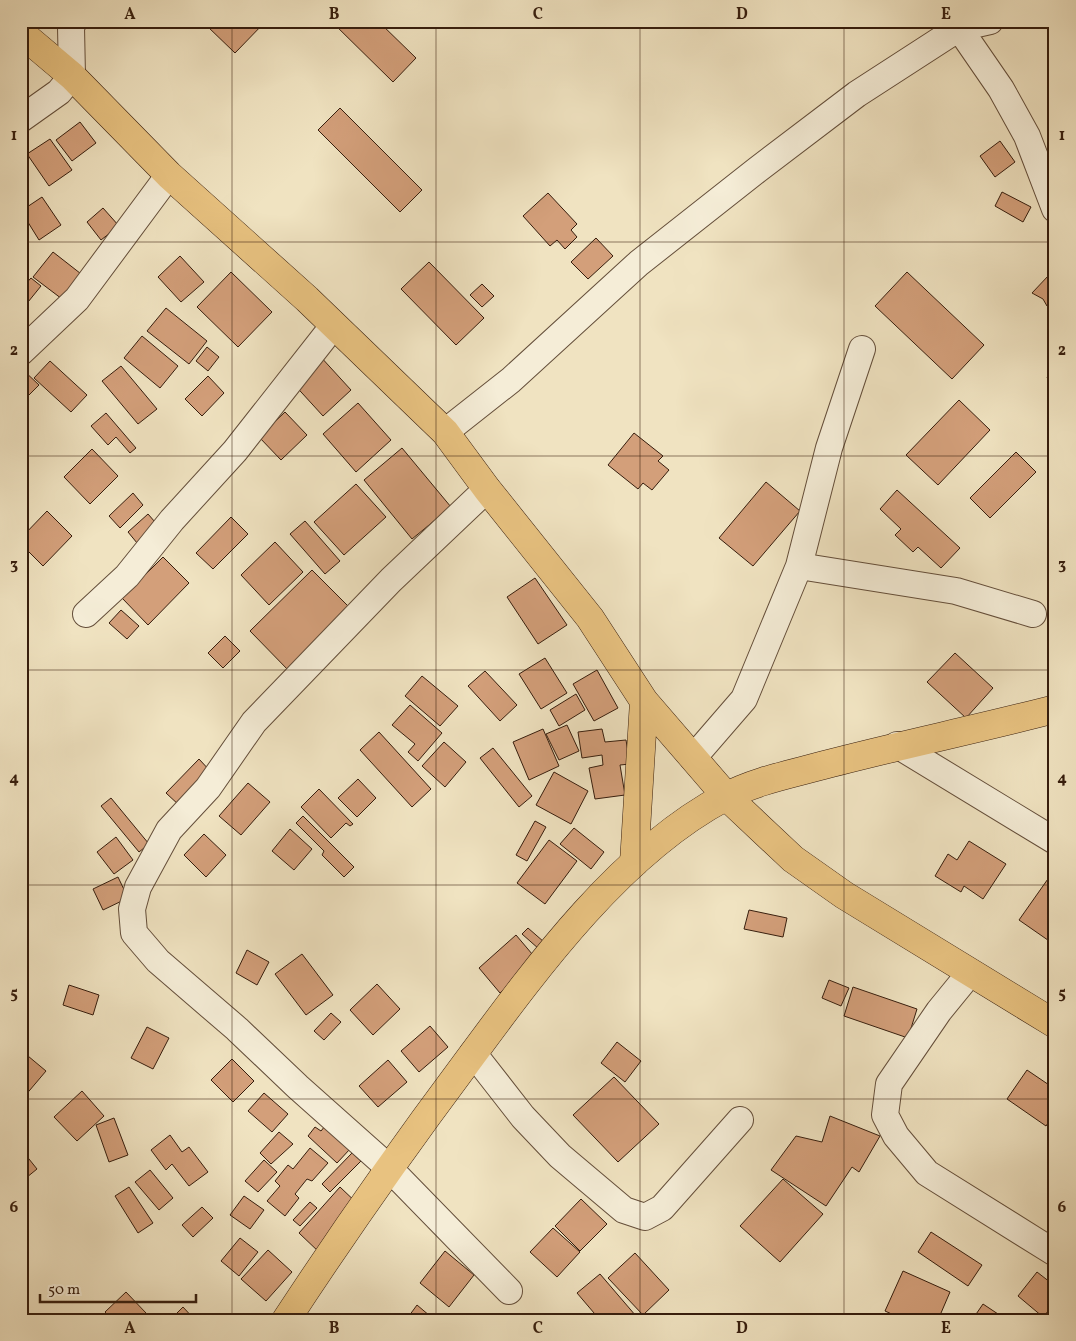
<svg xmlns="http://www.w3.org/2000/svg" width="1076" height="1341" font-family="Vollkorn,serif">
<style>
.building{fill:#d39f7a;stroke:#361d0d}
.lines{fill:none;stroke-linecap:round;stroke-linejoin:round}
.minor-casing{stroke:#644e3a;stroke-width:28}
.major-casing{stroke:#361d0d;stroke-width:29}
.highway-casing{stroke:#361d0d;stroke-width:29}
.minor{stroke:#f5edd7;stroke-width:26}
.major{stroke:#e8c280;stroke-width:28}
.highway{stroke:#e8c280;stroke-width:28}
.grid{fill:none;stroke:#361d0d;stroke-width:1;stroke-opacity:0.55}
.neatline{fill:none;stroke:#361d0d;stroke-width:2}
.grid-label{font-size:16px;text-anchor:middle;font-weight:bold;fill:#361d0d}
</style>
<rect width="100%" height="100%" fill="#f0e3c1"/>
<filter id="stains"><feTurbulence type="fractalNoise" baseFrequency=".004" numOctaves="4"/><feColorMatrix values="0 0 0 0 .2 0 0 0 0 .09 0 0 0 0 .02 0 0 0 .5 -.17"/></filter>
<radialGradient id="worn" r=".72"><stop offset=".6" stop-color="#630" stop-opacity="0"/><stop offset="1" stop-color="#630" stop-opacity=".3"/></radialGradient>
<path class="building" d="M211 21H266L235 53 207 26Z
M331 21H378L416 58 393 82Z
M340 108 422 190 400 212 318 130Z
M80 122 96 143 72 161 56 140Z
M50 139 72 170 49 186 27 154Z
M1000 141 1015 162 995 177 980 156Z
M1002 192 1031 207 1023 222 995 206Z
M548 193 577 224 571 230 577 237 565 249 557 240 550 246 523 216Z
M42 197 61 225 39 240 21 211Z
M103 208 119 226 101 240 87 222Z
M596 238 613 256 588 279 571 262Z
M53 252 85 277 66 302 33 277Z
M180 256 204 282 181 302 158 277Z
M429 262 484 318 456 345 401 289Z
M231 272 272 312 238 347 197 307Z
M907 272 984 345 952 379 875 306Z
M1049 275 1055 280V297L1047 306 1043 299 1032 293Z
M31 278 41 286 24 307 21 304V289Z
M482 284 494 296 482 307 470 295Z
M166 308 207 341 189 364 147 331Z
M142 336 178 366 160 388 124 358Z
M207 347 219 357 208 371 196 361Z
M319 355 351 390 323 416 291 381Z
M50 361 87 395 71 412 34 378Z
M121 366 157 409 138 424 102 381Z
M21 368 39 385 21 403Z
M1055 374V393L1047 377Z
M208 376 224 393 202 416 185 399Z
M959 400 990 430 938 485 906 455Z
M358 403 391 440 356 472 323 434Z
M285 412 307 435 281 460 259 437Z
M106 413 136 448 130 453 116 437 108 445 91 426Z
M634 433 663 456 658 461 669 470 652 490 643 483 638 489 608 465Z
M402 448 451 507 412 539 364 480Z
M92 449 118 476 90 504 64 477Z
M1016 452 1036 472 990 518 970 498Z
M766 482 800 511 753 566 719 538Z
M356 484 386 517 344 555 314 522Z
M897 490 960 548 941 568 918 547 913 552 895 535 901 529 880 509Z
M133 493 143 505 120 528 109 516Z
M47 511 72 536 43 566 21 544V538Z
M148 514 162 530 142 549 128 532Z
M231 517 248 534 213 569 196 553Z
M305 521 340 561 325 574 290 534Z
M275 542 303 572 269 605 241 575Z
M163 557 189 583 148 625 122 598Z
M312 570 353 611 290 672 250 631Z
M535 578 567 625 538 644 507 597Z
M121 610 139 626 127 639 109 623Z
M225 636 240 651 223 668 208 653Z
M955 653 993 688 966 718 927 682Z
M545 658 567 693 541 709 519 674Z
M597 670 618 708 594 721 573 684Z
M485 671 517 705 500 721 468 686Z
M422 676 458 706 440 726 405 696Z
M576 694 585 710 559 726 550 710Z
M410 705 442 733 418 761 408 752 415 744 392 725Z
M567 725 579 751 559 760 546 734Z
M543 729 559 766 529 780 513 742Z
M602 729 605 742 626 740 630 764 620 765 625 795 595 799 589 768 603 765 602 755 582 758 578 732Z
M379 732 431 789 412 807 360 750Z
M444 742 466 762 445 787 422 766Z
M493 748 532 796 519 807 480 758Z
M199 759 212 773 180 806 166 793Z
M554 772 588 791 571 824 536 805Z
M358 779 376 798 357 817 338 798Z
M248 783 270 802 241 835 219 816Z
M319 789 353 824 350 826 346 823 331 838 301 807Z
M111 798 149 844 139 852 101 806Z
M303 816 354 867 344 877 322 855 324 851 296 823Z
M535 821 546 827 527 861 516 855Z
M574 828 604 852 591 869 560 844Z
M290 829 312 849 294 870 272 851Z
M204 834 226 855 206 877 184 855Z
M116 837 133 860 114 874 97 852Z
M549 840 577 861 545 904 517 883Z
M969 841 1006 864 983 899 964 886 961 892 935 876 948 854 957 860Z
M1050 876 1055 879V945L1019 920Z
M118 877 128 898 103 910 93 889Z
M749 910 787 918 783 937 744 929Z
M528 928 544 942 539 949 522 934Z
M516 935 538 961 500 993 479 968Z
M247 950 269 962 257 985 236 973Z
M302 954 333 995 306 1015 275 974Z
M829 980 849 988 841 1006 822 998Z
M377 984 400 1009 373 1035 350 1010Z
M69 985 99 995 93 1015 63 1005Z
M853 987 917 1009 908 1038 844 1016Z
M331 1013 341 1022 324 1040 314 1031Z
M430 1026 448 1047 419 1072 401 1051Z
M147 1027 169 1038 153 1069 131 1058Z
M617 1042 641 1061 625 1082 601 1063Z
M28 1056 46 1071 24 1097 21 1094V1064Z
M232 1059 254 1081 233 1102 211 1080Z
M388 1060 407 1082 378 1107 359 1086Z
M1027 1070 1055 1089V1113L1046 1126 1007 1099Z
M614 1077 659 1124 618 1162 573 1115Z
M82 1091 104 1116 77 1141 54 1117Z
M264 1093 288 1114 272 1132 248 1111Z
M830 1116 880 1136 859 1172 852 1167 826 1206 771 1170 796 1136 822 1142Z
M114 1118 128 1155 109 1162 96 1125Z
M325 1126 350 1149 337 1163 308 1136 315 1127 321 1131Z
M279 1132 293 1144 271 1164 260 1153Z
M170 1135 182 1152 189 1147 208 1172 189 1186 172 1164 166 1170 151 1150Z
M310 1148 328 1163 312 1181 307 1179 295 1194 299 1198 285 1216 267 1201 280 1186 275 1181 288 1165 293 1169Z
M21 1149 37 1169 21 1182Z
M352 1153 361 1161 330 1192 322 1184Z
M264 1160 277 1172 258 1192 245 1181Z
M150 1170 173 1198 159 1210 135 1182Z
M783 1179 823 1214 780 1262 740 1226Z
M129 1187 153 1223 138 1233 115 1196Z
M340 1187 361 1207 320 1253 299 1233Z
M244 1196 264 1210 250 1229 230 1215Z
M581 1199 607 1224 580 1251 555 1226Z
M310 1202 317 1208 300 1226 293 1220Z
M202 1207 213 1218 193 1237 182 1225Z
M553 1228 580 1252 557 1277 530 1252Z
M931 1232 982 1265 968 1286 918 1252Z
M240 1238 258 1252 239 1276 221 1261Z
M268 1250 292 1272 266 1301 241 1279Z
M445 1251 474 1275 449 1307 420 1283Z
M635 1253 669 1290 643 1315 608 1278Z
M903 1271 950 1292 938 1320H905L885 1311Z
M1037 1272 1055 1286V1303L1043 1317 1018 1296Z
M600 1274 636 1316 632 1320H600L577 1293Z
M126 1292 146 1313 139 1320H113L105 1312Z
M983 1304 1004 1318 1003 1320H972Z
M417 1305 430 1316 427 1320H406Z
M183 1307 195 1320H170Z"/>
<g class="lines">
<g class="minor-casing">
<path id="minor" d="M957 21 959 28 1001 89 1027 136 1055 209
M21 119 59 92 72 76 71 27 74 21
M21 352 77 299 169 175
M445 432 511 380 639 263 757 170 857 94 959 28 990 21
M487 489 391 580 254 722 208 788 169 830 138 887 132 909 134 933 158 961 237 1029 298 1087 389 1168 509 1291
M799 566 956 591 1033 614
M86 614 127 576 172 520 235 451 334 325
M897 745 1055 841
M693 758 744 699 799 566 829 448 862 349
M970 973 939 1011 889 1084 885 1115 896 1136 927 1173 1055 1253
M473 1053 523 1117 560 1156 624 1210 645 1217 662 1208 740 1120"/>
</g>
<g class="major-casing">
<path id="major" d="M21 33 72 76 169 175 307 299 445 432 487 489 590 618 644 701 726 796 793 859 844 895 1055 1024
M634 863 644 701"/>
</g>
<g class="highway-casing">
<path id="highway" d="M286 1320C343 1233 402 1149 464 1066 534 971 619 853 725 797 755 781 791 774 824 765 900 745 978 729 1055 709"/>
</g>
<use href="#minor" class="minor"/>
<use href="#major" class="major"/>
<use href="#highway" class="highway"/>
</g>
<path class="grid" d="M232 21V1320M436 21V1320M640 21V1320M844 21V1320M21 242H1055M21 456H1055M21 670H1055M21 885H1055M21 1099H1055"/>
<rect width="1076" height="1341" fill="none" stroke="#f0e3c1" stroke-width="55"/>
<path d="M40 1294v8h156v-8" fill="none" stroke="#361d0d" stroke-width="2.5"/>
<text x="48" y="1294" font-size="15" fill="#361d0d" stroke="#f5edd7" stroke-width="4" paint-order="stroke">50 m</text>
<rect x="28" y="28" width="1020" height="1286" class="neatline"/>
<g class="grid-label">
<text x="130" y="19">A</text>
<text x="334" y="19">B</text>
<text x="538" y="19">C</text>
<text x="742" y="19">D</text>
<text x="946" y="19">E</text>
<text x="14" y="140">1</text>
<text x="1062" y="140">1</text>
<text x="14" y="355">2</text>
<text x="1062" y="355">2</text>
<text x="14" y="569">3</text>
<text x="1062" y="569">3</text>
<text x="14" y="783">4</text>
<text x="1062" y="783">4</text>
<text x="14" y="998">5</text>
<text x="1062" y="998">5</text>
<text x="14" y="1212">6</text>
<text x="1062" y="1212">6</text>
<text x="130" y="1333">A</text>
<text x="334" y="1333">B</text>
<text x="538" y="1333">C</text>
<text x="742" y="1333">D</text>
<text x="946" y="1333">E</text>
</g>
<rect width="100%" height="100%" filter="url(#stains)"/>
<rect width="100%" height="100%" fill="url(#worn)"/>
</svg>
